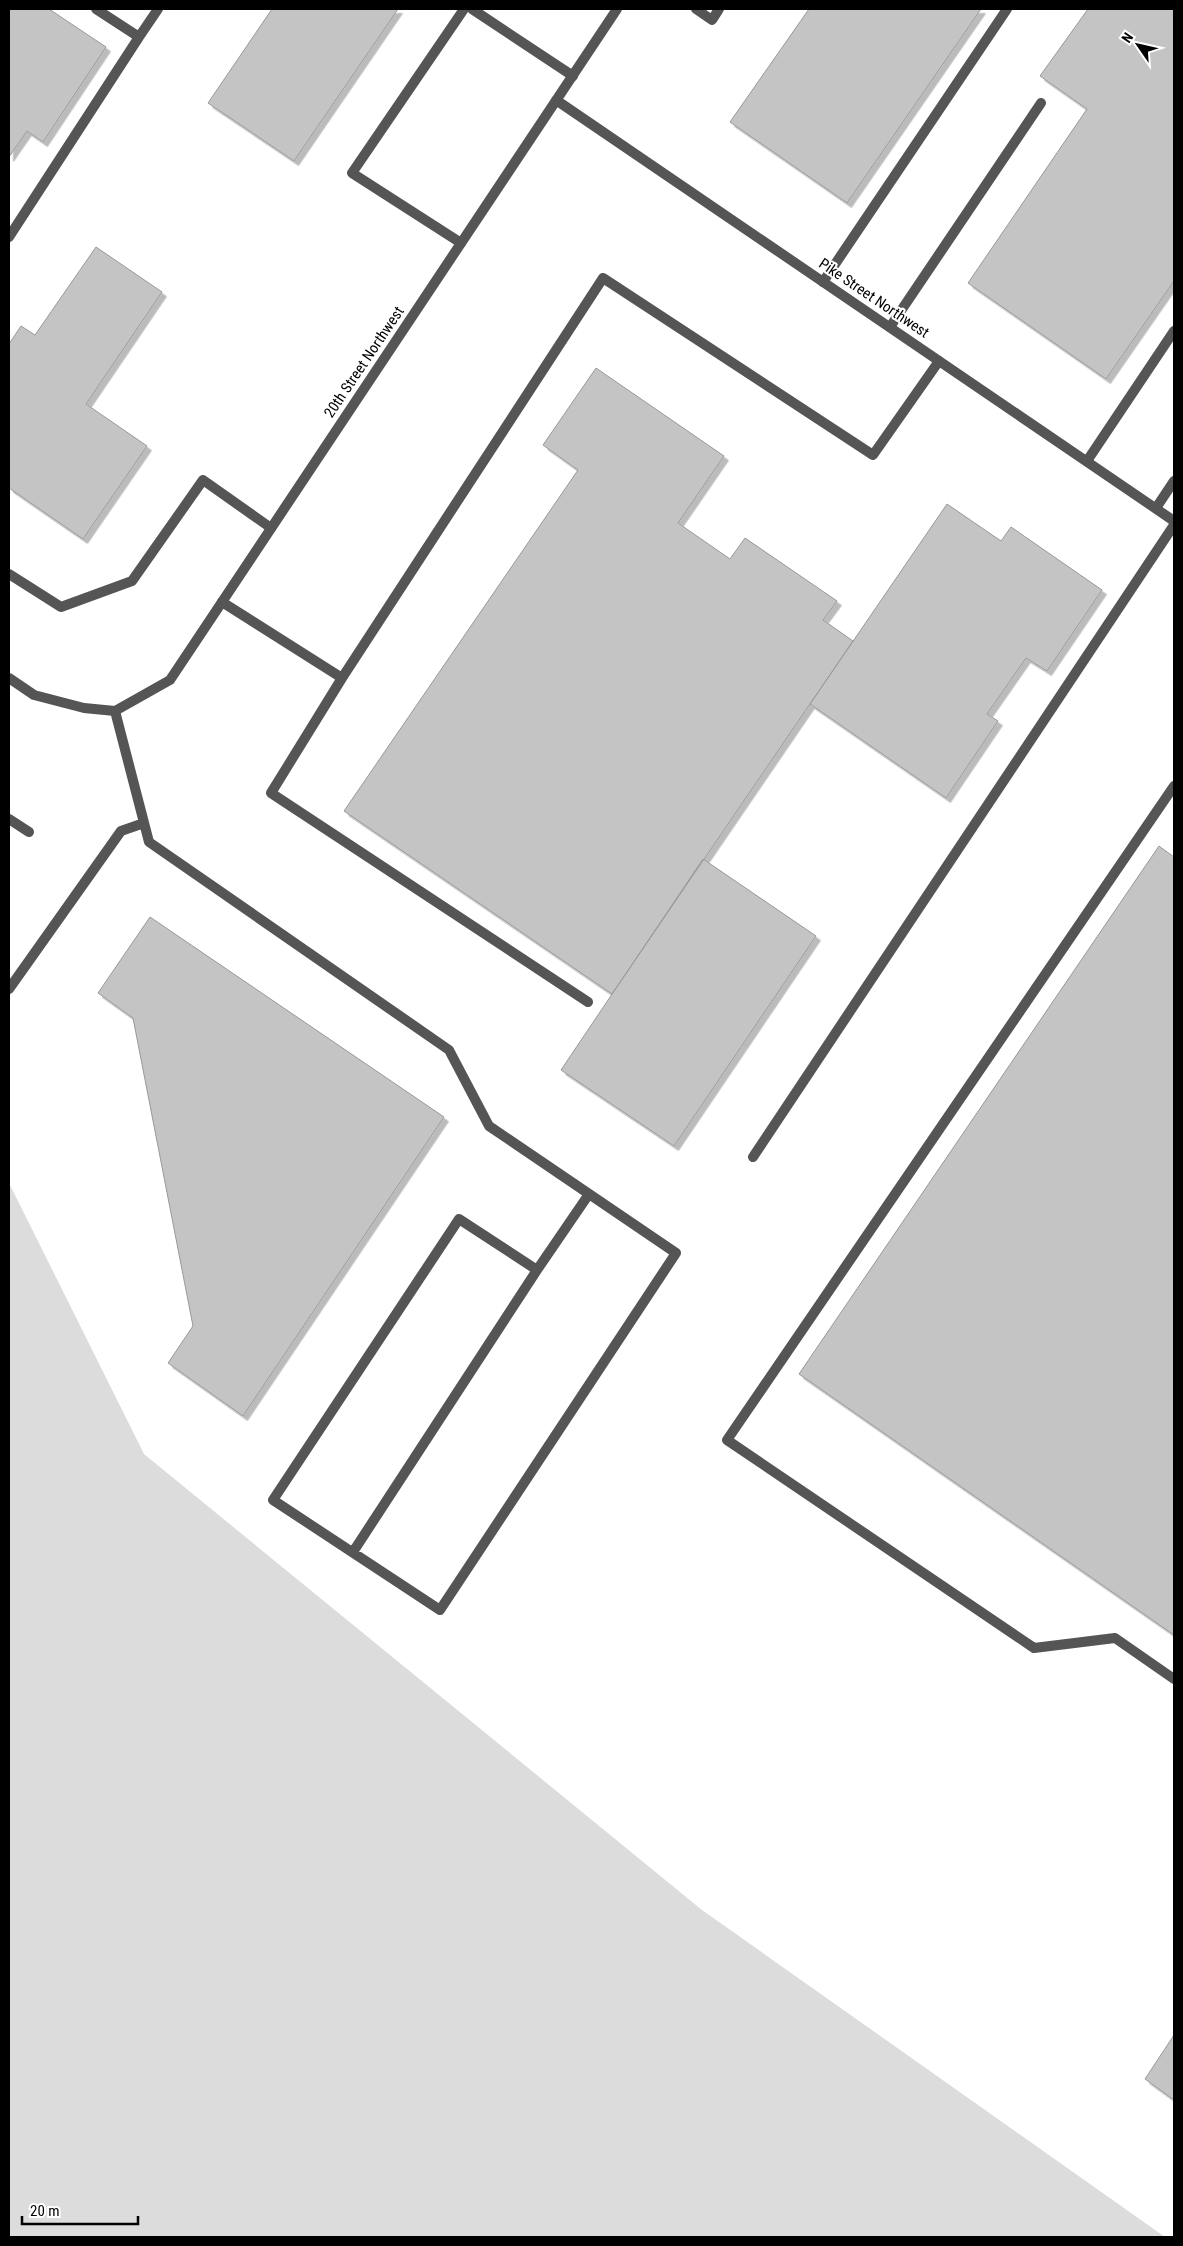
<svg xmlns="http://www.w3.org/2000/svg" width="1183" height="2246" font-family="'Roboto Condensed',sans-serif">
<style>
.green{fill:#dcdcdc}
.building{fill:#c4c4c4;stroke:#999;filter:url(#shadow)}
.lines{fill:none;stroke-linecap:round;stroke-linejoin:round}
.lane{stroke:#555;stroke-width:10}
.street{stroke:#555;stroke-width:10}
.labels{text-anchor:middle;stroke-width:4;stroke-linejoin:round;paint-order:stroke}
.street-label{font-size:15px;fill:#000;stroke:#fff}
</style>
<defs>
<filter id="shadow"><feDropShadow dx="4.5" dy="4.5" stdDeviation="0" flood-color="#0004"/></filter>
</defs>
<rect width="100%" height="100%" fill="#fff"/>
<path class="green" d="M9 1186 11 1187 144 1454 702 1910 1165 2237H9Z"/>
<path class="building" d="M9 9H49L106 47 43 142 27 131 9 157Z
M272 9H398L294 161 208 103Z
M809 9H981L847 203 730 122Z
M1088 9H1174V281L1106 379 968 283 1087 109 1040 76Z
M96 247 162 292 86 404 147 446 83 539 9 488V344L21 326 35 335Z
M596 368 724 456 678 523 730 559 745 538 837 601 823 620 853 641 612 994 344 811 578 470 543 445Z
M947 504 1001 541 1011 527 1102 590 1047 671 1026 658 987 714 998 721 946 798 810 704Z
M1159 846 1174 857V1635L799 1374Z
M703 859 816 936 674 1146 561 1070Z
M150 917 444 1117 243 1416 168 1363 193 1326 133 1018 98 993Z
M1174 2035V2100L1145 2079Z"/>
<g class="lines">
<path class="lane" d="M472 9 573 76
M696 9 712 20 719 9
M139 37 158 9
M9 237 139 37 96 9
M461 243 352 173 464 9
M823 282 1007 9
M890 327 1041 103
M1087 461 1174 331
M1156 508 1174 481
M9 574 61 607 132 581 203 480 271 528
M222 602 342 678 603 278 873 455 939 361
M342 678 271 793 588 1002
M115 711 149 842 449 1050 489 1126 676 1253 440 1610 273 1500 459 1219 537 1270 589 1194
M1174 786 727 1440 1034 1648 1115 1638 1174 1679
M9 819 29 832
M9 989 121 831 144 823
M753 1157 1174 525
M353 1552 537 1270"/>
<path class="street" d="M556 100 1174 521
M9 678 34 695 84 708 115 711 170 680 617 9"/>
</g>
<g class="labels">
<g class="street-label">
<text transform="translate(874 298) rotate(34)" y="5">Pike Street Northwest</text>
<text transform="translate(364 362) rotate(-56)" y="5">20th Street Northwest</text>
</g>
</g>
<rect width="1183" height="2246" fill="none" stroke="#000000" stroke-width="20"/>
<g transform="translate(1138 45) rotate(304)" stroke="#ffffff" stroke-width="4" paint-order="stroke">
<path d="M0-4L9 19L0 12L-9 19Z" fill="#000000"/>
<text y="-8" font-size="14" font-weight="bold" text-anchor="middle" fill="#000000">N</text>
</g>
<path d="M22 2216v8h116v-8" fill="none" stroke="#000000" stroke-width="2.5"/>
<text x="30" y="2216" font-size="15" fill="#000000" stroke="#ffffff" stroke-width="4" paint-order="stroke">20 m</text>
</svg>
